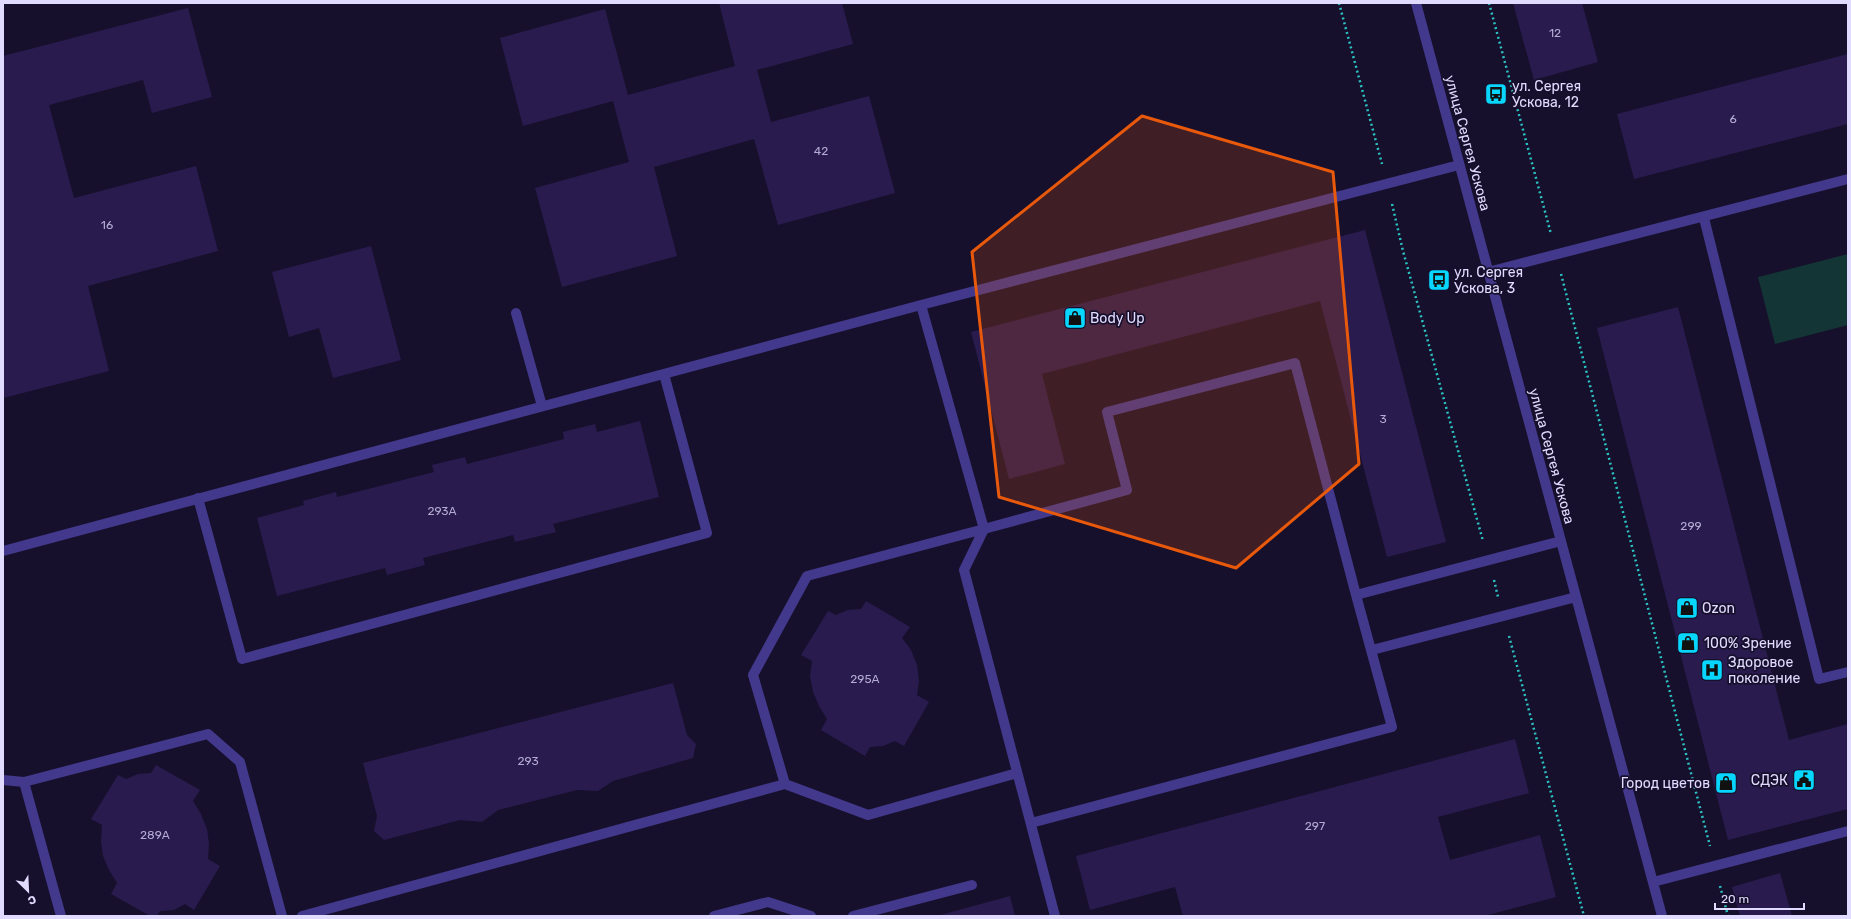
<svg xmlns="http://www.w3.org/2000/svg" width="1851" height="919" font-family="Rubik,sans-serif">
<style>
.garden{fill:#133536}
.building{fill:#291b4e}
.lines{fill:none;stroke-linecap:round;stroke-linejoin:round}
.path{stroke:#2bc2c2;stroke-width:2.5;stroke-dasharray:2 3;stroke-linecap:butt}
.minor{stroke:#42398c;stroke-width:10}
.marked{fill:#e8590c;fill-opacity:0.2;stroke:#e8590c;stroke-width:3;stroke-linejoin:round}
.labels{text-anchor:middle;stroke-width:3.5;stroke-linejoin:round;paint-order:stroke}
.number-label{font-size:12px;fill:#b3abd3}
.poi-label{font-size:14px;fill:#e1dbff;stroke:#17102c;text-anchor:start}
.street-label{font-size:14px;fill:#e1dbff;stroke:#17102c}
</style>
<rect width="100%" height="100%" fill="#17102c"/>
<path class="garden" d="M1848 254V325L1775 344 1758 277Z"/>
<path class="building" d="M719 3H842L853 44 757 70 771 122 869 96 895 193 778 225 754 139 654 167 677 256 562 287 535 188 629 162 613 101 523 126 500 38 605 9 628 95 735 66Z
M1513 3H1582L1598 62 1534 80Z
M188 8 212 97 152 113 143 80 49 105 74 198 196 166 218 251 88 286 109 371 3 398V56Z
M1848 54V124L1634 179 1617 114Z
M1365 230 1446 542 1387 557 1320 301 1042 374 1065 464 1009 479 971 332Z
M371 246 401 360 333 378 319 328 289 337 272 272Z
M1678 307 1789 740 1848 724V809L1728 840 1597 328Z
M640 421 659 497 553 524 556 532 515 542 513 535 423 558 425 565 387 575 385 568 277 596 257 518 304 505 303 501 336 492 337 497 434 472 432 465 465 457 467 464 564 439 563 432 595 424 597 432Z
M866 601 910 627 902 638 911 650 917 665 919 681 917 695 929 702 904 746 895 741 883 746 870 747 865 756 821 730 827 719 819 706 813 692 810 676 812 661 801 655 828 611 836 615 848 610 861 609Z
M673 683 687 735 696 744 693 758 613 781 598 791 577 790 498 810 482 822 460 820 384 840 374 831 377 816 363 763Z
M1515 739 1529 793 1438 817 1450 860 1540 835 1556 897 1484 916H1183L1175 887 1090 910 1076 856Z
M156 765 200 790 193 801 201 814 207 829 209 844 208 859 220 866 194 910 185 904 174 910 160 911 157 916H150L111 894 117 883 109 870 103 856 101 841 102 825 91 819 118 775 126 779 138 774 151 773Z
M1780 873 1792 916H1740L1732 887Z
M1010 896 1015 916H937Z"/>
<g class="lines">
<path class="path" d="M1339 3 1382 164
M1489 3 1551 234
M1392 204 1403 251 1483 541
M1561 274 1710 846
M1494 580 1498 597
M1509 636 1584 916
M1720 886 1728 916"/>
<path class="minor" d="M1416 3 1662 916
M1459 165 921 305 984 529 1127 490 1107 412 1295 363 1356 595 1561 541
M1704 218 1819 679 1848 672
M1488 272 1848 179
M516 313 542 406
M198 498 242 659 707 533 664 374
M984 529 964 570 1055 916
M3 551 921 305
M1372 650 1576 597
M3 780 24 782 61 916
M24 782 208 734 240 762 282 916
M785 784 868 815 1017 773
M1031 823 1392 727 1356 595
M1653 882 1848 831
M302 916 785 784 753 675 807 576 984 529
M714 916 768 902 811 916
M853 916 972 885"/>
</g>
<path class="marked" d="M1142 116 1333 172 1359 464 1236 568 999 497 972 252Z"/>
<defs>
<g id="bus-square" transform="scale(1.15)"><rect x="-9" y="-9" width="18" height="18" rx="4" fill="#07d6ff" stroke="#17102c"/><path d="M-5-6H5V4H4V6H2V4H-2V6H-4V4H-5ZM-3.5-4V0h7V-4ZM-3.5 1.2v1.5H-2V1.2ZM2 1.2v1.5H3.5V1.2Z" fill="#111"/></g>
<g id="shop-square" transform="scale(1.15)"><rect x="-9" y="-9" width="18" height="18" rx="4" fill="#07d6ff" stroke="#17102c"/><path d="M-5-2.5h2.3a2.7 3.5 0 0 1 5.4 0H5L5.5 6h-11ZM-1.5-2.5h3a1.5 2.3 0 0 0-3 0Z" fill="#111"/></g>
<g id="hospital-square" transform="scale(1.15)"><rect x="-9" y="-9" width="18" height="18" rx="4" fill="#07d6ff" stroke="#17102c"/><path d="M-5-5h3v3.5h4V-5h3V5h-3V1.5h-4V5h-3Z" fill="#111"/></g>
<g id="civic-square" transform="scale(1.15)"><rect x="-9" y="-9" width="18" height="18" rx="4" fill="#07d6ff" stroke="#17102c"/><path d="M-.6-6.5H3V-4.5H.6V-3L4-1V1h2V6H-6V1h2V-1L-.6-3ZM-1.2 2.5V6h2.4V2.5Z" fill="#111"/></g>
</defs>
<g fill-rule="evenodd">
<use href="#bus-square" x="1496" y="94"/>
<use href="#bus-square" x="1439" y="280"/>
<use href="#shop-square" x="1075" y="318"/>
<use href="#shop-square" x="1687" y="608"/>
<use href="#shop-square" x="1688" y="643"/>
<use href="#hospital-square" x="1712" y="670"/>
<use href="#civic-square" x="1804" y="780"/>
<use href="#shop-square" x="1726" y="783"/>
</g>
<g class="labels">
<g class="number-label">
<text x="1555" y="37">12</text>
<text x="1733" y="123">6</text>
<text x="821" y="155">42</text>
<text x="107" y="229">16</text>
<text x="1383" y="423">3</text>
<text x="442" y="515">293А</text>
<text x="1691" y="530">299</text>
<text x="865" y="683">295А</text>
<text x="528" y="765">293</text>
<text x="1315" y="830">297</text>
<text x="155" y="839">289А</text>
</g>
<g class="poi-label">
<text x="1512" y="91">ул. Сергея<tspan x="1512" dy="16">Ускова, 12</tspan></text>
<text x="1454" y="277">ул. Сергея<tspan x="1454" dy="16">Ускова, 3</tspan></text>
<text x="1090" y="323">Body Up</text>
<text x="1702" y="613">Ozon</text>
<text x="1704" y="648">100% Зрение</text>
<text x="1728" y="667">Здоровое<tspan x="1728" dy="16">поколение</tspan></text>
<text x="1788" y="785" text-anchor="end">СДЭК</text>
<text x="1710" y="788" text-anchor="end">Город цветов</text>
</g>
<g class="street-label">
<text transform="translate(1468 143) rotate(75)" y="5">улица Сергея Ускова</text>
<text transform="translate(1552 456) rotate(75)" y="5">улица Сергея Ускова</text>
</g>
</g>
<rect width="1851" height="919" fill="none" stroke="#e1dbff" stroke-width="8"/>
<g transform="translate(28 891) rotate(156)" stroke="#17102c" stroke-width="3" paint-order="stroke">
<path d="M0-3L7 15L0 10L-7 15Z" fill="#e1dbff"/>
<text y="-6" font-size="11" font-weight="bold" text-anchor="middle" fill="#e1dbff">С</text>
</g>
<path d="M1715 903v6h89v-6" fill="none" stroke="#e1dbff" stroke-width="2"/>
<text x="1721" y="903" font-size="12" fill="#e1dbff" stroke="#17102c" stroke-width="3" paint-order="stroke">20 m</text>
</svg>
